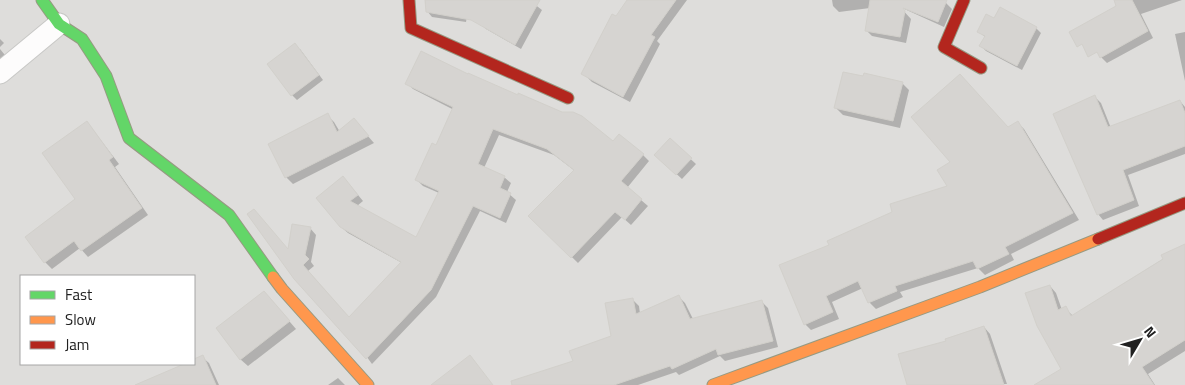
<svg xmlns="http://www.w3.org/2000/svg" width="1185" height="385" font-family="'Titillium Web',sans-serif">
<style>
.residential{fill:#dedddb;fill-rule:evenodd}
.shadow{fill:#0003}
.building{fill:#d6d4d1;stroke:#d2d0cb}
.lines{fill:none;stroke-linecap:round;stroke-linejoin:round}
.street-casing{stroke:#c8c8c6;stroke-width:23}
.fast-casing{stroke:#969a82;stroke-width:13}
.slow-casing{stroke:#969a82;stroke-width:13}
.jam-casing{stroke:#969a82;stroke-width:13}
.street{stroke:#fdfcfc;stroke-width:21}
.fast{stroke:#63d668;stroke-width:11}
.slow{stroke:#ff974d;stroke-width:11}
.jam{stroke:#b3261e;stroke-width:11}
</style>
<rect width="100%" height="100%" fill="#efeeea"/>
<path class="residential" d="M0 0H1185V385H0ZM21 276H194V364H21Z"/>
<path class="shadow" d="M425 0H470L466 22 432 17 427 11Z
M494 0H529L542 10 521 49 486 29 481 24Z
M629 0H687L657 41 660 44 630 102 592 82 585 75 616 18Z
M832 0H939L946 3 952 9 944 27 900 7 911 19 906 43 872 36 866 30 870 8 839 12 833 6Z
M1116 0H1182L1141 14 1153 38 1107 63 1101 57 1118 7Z
M994 20 1036 28 1041 33 1022 70 986 51 981 46 985 37 979 32Z
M1185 32V81L1175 34Z
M0 39 4 43 0 47Z
M0 49 9 60 0 68Z
M300 49 323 80 297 100 292 95Z
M407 83 614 142 643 155 649 161 627 188 648 206 631 225 622 217 578 263 530 216 575 171 554 155 499 135 484 168 504 177 511 183 507 192 516 200 506 223 480 211 436 297 372 364 289 251 310 228 316 235 311 262 314 266 308 271 349 318 402 263 348 233 341 227 349 184 363 201 357 206 416 239 439 193 423 186 417 180 437 147 454 110 413 89Z
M902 83 909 90 900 128 843 115 836 108Z
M1095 97 1101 103 1111 128 1180 101 1185 107V154L1128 175 1139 206 1103 220 1098 214Z
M327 115 334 122 340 132 360 127 374 143 293 184 286 177Z
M87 122 119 164 115 167 148 215 88 257 80 248 52 269 45 262 77 200Z
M1018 123 1024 129 1079 220 1011 254 1014 260 985 275 978 268 900 292 903 297 876 309 870 303 863 288 832 302 839 319 811 330 805 324 830 246 949 187 1008 129Z
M670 140 696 164 682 179 656 155Z
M1185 245V351L1148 374 1155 385H1037L1063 370 1050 286 1056 293 1062 310 1065 308 1073 316Z
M679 297 685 303 693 319 761 301 768 308 778 347 725 361 720 356 679 375 676 372 638 385H511L575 362 613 336 632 299 639 306 640 314Z
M271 300 296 329 248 366 240 359Z
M984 327 990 334 1007 384 908 385Z
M202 357 209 363 219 385H166L165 373 187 364H194V361Z
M338 378 345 385H328Z"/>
<path class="building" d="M425 0H540L515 45 471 20 426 12Z
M627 0H676L651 35 655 37 623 97 581 74 612 14 616 16Z
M870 0H947L938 22 903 8 905 11 900 37 865 31Z
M1114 0H1132L1148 31 1100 58 1097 52 1088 57 1082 44 1077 47 1069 32 1116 6Z
M1000 7 1037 27 1017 66 979 46 985 36 977 32 986 14 994 18Z
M295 43 319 75 291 96 267 64Z
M421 51 468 74V73L518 95V93L562 112H573L582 116 613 141 619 134 644 154 621 181 642 199 625 220 615 212 571 258 528 216 574 170 547 149 493 129 478 164 505 176 500 188 511 193 500 218 473 206 431 290 366 359 294 279 247 214 254 209 288 249 292 224 311 227 305 255 309 259 303 265 349 317 401 262 340 227 316 198 343 176 358 195 350 201 416 237 439 191 415 180 432 143 436 145 453 107 405 84Z
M843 72 863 76 864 73 903 82 893 121 834 108Z
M960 74 1008 127 1018 121 1073 213 1005 247 1009 254 977 269 973 261 895 286 897 291 868 303 858 281 826 296 833 312 804 325 779 265 829 245 827 241 892 212 890 204 947 186 937 170 950 162 911 117Z
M1095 95 1108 127 1180 100 1185 113V146L1123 170 1134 200 1097 215 1053 114Z
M328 113 337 132 354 118 369 136 285 178 268 144Z
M87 121 113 157 109 160 142 208 81 251 74 241 44 263 25 237 75 199 42 153Z
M670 138 692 158 676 175 654 155Z
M1185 244V340L1142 367 1154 385H1034L1061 369 1037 326 1025 293 1050 285 1058 310 1066 306 1071 316 1163 259 1161 255Z
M264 291 290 321 240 360 216 328Z
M679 295 690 319 762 300 773 341 718 355 716 349 672 369 670 366 614 385H512L511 381 573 361 569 351 611 336 605 303 633 298 636 314Z
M984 326 1004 385H907L898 354 946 341 945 339Z
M203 355 216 385H135L184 364H194V359Z
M470 355 493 385H431Z"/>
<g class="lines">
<g class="street-casing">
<path id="street" d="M0 73 59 24"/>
</g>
<g class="fast-casing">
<path id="fast" d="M42 0 59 24 82 39 106 76 129 138 229 215 273 277"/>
</g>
<g class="slow-casing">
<path id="slow" d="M273 277 282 289 368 385
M713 385 980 287 1098 239"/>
</g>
<g class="jam-casing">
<path id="jam" d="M409 0 411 28 568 98
M964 0 944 47 981 68
M1098 239 1185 203"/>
</g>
<use href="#street" class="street"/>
<use href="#fast" class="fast"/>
<use href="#slow" class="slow"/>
<use href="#jam" class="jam"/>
</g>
<rect x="20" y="275" width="175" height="90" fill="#ffffff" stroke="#a6a6a6"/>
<rect x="30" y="291" width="25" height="8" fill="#63d668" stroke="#a6a6a6"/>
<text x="65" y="300" font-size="15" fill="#212121">Fast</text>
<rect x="30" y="316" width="25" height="8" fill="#ff974d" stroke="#a6a6a6"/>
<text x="65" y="325" font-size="15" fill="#212121">Slow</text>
<rect x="30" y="341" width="25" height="8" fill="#b3261e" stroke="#a6a6a6"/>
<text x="65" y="350" font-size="15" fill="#212121">Jam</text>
<g transform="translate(1140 340) rotate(52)" stroke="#ffffff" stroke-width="4" paint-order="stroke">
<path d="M0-4L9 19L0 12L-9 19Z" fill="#212121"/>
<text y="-8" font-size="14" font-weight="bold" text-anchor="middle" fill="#212121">N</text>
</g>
</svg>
